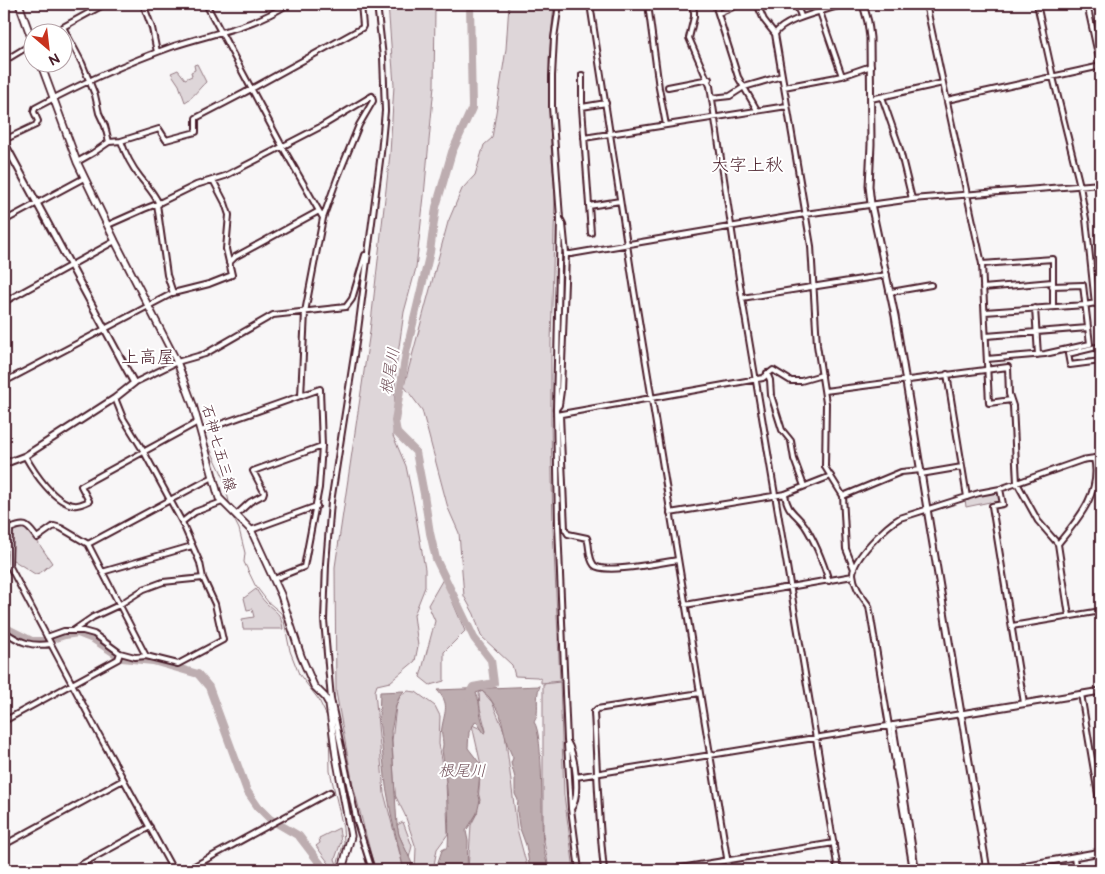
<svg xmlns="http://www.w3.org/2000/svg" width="1105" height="874" font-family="'Balsamiq Sans','Klee One',sans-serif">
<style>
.green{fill:#ded6d9;stroke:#947a82}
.water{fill:#bdadb0;stroke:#8f747b}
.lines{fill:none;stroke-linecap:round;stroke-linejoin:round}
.stream{stroke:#8f747b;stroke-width:1}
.river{stroke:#bdadb0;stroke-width:8}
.minor-casing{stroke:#4a1f2b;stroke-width:8}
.tertiary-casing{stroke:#4a1f2b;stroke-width:9}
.secondary-casing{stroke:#4a1f2b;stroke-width:9}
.minor{stroke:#fff;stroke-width:4}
.tertiary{stroke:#fff;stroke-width:5}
.secondary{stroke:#fff;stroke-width:5.5}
.labels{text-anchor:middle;stroke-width:4;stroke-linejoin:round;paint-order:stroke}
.street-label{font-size:15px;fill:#4a1f2b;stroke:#fff}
.water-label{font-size:16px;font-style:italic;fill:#72515a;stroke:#fff}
.quarter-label{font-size:18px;fill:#4a1f2b;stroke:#fff}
</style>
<rect width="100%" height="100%" fill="#f8f6f7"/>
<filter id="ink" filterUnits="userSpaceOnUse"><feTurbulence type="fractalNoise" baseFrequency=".02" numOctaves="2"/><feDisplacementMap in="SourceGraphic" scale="10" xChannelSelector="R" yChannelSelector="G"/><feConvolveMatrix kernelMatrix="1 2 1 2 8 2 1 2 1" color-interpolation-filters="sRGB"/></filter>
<g filter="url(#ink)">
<path class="green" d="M388 4H435V9L434 86 424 196 416 268 404 312 396 368 393 436 406 466 414 505 425 569V587L414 615 418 646 415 661 390 682 377 685 375 691 384 793 404 870H375L353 785 336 692 335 567 370 331 390 154 394 85Z
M509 4H554L549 59 551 144 555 196 551 343V422L553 529 560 681 541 683V679L537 677 515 676 512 665 481 636 474 614 464 596 459 533 448 508 422 410 404 386 448 222 462 189 475 175 484 145 492 138 506 49Z
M197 64 206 82C199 88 193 98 185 102L179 85 171 73 178 70 185 79 192 76 191 72 195 70 194 65Z
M999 491 1002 502 991 504 990 502 966 507 965 499 981 494Z
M22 527 29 529 52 563 40 573 35 574 10 558 13 533 14 530Z
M443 579 465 631 444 652V681L430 685 420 677 435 621 428 605Z
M256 589C259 594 262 599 266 603 277 613 281 613 283 629H243L242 619 254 617 252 609 247 610 244 598Z
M560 682 564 795 574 870H549L543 835V684Z
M408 691 416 692 435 706 440 716 439 744 446 781 448 834 437 849 433 870H415L416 848 405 815 395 795 392 741 396 706 400 696Z
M482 691 492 702 505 733 517 829 528 870H468L471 825 477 813 481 765 472 725 486 731 480 708 479 693Z
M403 822 412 846 409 858 399 835 397 825Z
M339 828 341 842 335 859 338 867 334 870 316 846 320 843 319 838Z"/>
<path class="water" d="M540 686C534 698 541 712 534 722 544 735 541 821 543 844 544 853 547 862 548 870H530L526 845 519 826 517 811 518 800 515 794V778L511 763 513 758 507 744 500 714 489 697 482 691 476 693C479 699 479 704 480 710 480 717 484 725 486 732L484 733 476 721 469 732 468 748 481 765 478 792 480 800 477 813 466 831 468 841 467 870H438V862L442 850 448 847C450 815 447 782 442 750 445 742 440 735 442 727 445 710 450 704 437 690Z
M404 691C393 703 395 716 391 731L397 825 399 835 415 870H404L392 819 386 786 379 718 380 692Z"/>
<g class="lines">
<path class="stream" d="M182 363 203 428
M204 432 207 442 223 476 230 506
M232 515 239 529 245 553 244 562 255 585 268 602 281 613 284 621 290 651 299 674 319 700 329 721
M329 725 330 771 343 828 344 842 338 862 340 868"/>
<path class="river" d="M4 627 32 641H46L65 635 78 633 93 639 122 658 153 661 198 674 209 687 247 791 258 807 270 819 299 836 325 870
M468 696 473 687 494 683 491 660 474 638 436 559 430 533 424 494 416 452 397 433 395 421 406 353 430 252 436 207 452 152 472 108 470 4"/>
<g class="minor-casing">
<path id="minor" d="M143 4 152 28 157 52
M206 4 282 146 323 218
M559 4 554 38 552 76V107L560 218 556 409 558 526 567 741C575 754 581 797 571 809
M590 4 634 290 729 870
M648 4 659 88 666 125
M690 4 694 11V17L689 38 710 86 742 298 838 870
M715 4 738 77 757 110
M757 4 764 20 775 34 811 246 817 345 826 403 825 467 843 496 846 549 854 569
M796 4 801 16
M926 4 982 264 989 403 1011 400
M1037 4 1053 77 1080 186 1086 219 1095 304
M1087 4 1101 68
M820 12 842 76
M719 13 740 4
M63 27 82 63 95 95 99 113 105 126 109 142
M54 32 105 4
M775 34C785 18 826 11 844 4
M4 61 32 44
M582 75V107L606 103
M668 87 709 79
M784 87 842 76 871 66
M882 97 899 146 912 199
M712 98 730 96 744 87 782 76
M871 99 943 83
M947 100 1101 66
M582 107 591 233
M584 138 787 106
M4 140 36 125 38 121 34 112 35 108C80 84 126 63 174 46 213 33 254 27 288 4
M121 141C125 153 132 167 140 177 147 186 154 193 159 204
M77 162 93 153 109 142 121 141 159 129 166 140 196 132V118L244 93 362 28 363 26 361 4
M157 204 167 275 173 293
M589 206 620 201
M561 220 563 224 566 254H571L805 214 912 199 1101 184
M4 221 84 178
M108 225 144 209 157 204 196 185 225 176 322 126 372 96
M229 263 235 257 319 211
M982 264 1053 259V307
M983 288 1052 282
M891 292 931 285
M742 298 887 275
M4 302 115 241
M1035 308 1038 355
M985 312 1085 305 1101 302
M986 336 1088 328
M1101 346 1068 354 1070 365 1101 361
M987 359 1045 354 1090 344 1083 285 1052 286
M767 373 770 380 771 395 782 430 791 441 794 459 804 486
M947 374 967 497
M4 382 173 293 209 284 232 275 226 249 229 215 225 203 213 180
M134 383 177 362 205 354 273 315 346 307 352 299 365 255
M825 391 1008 367 1009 394 1013 406 1017 483 1038 521 1058 544 1069 616
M301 396 305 312 323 218 337 179 359 125 373 101 372 96
M556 409 559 405 561 391 566 254
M556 415 763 378 773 370 791 381H801L822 375
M560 415 565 529 568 534 587 538C590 546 588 558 594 565 603 575 663 562 678 560
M201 431 320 389 322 446 319 488 304 567 274 579
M25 456C34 472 54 503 74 505 80 506 84 503 89 501L81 486 198 422
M921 474 962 467
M1000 489 1003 504 992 506 1024 703
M1093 489 1101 493
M785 494C787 512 796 513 805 526 816 543 823 562 829 581
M843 496 901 472 921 470
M670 513 785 494 831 476
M236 515 250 502 263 495 264 492 253 471 322 446
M4 519 10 529 9 565 97 731 173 870
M182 522 195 512 222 502
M10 529C26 522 27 525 37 538L54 526 61 528 88 544 146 656
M251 530 317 506
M88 544 213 477
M1058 544C1078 519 1102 493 1094 458
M102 572 192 546
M685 605 853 576
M1012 626 1101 611
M74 630 93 617 119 605 144 589 163 582 203 578
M4 631C19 642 31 647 50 644
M47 637 64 631H83L94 634 120 653 135 657 146 656 178 664 223 640 215 604 203 578 200 563 182 522 144 452 123 418 115 398
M1081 694 1101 812
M4 721 118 659 120 653
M893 725 900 768
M567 744 571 809 579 870
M895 768H900L916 870
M576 777 961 714
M4 845 123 780
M1074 858 1076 870
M71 870 150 827
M187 870 330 792
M372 870 357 822 331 699 324 620 326 564 331 502 358 330 381 153 385 111 383 57 377 4
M604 870C598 817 597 765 594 712L597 709 700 693
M668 870 834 843
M913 870 869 606C862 596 854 587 853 574 853 558 887 525 900 518L979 493 1000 489 1082 460 1101 457"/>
</g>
<g class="tertiary-casing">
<path id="tertiary" d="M863 4 868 22 870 38 871 144 869 186 871 204 895 316 987 870
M4 142 134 383 115 398 25 456 4 464
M961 714 1101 691
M1015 870 1028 865 1101 852"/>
</g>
<g class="secondary-casing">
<path id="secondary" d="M19 4 32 40
M40 62 77 162 115 241 177 362 193 405 219 498 251 530 281 595 301 656 314 686 325 697 329 704 336 756 351 836 342 870"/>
</g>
<use href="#minor" class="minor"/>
<use href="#tertiary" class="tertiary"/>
<use href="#secondary" class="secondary"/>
</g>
</g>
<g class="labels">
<g class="street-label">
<text transform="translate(219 448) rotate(74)" y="5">石神七五三線</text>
</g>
<g class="water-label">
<text transform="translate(389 371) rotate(-80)" y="6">根尾川</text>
<text x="462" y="776">根尾川</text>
</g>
<g class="quarter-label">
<text x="747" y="171">大字上秋</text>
<text x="148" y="363">上高屋</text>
</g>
</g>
<rect width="1105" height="874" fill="none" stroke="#fff" stroke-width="20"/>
<rect x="10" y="10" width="1085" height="854" fill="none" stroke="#4a1f2b" stroke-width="2" filter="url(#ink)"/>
<g transform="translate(48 48) rotate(152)"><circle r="24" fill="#ffffff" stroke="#b7a5aa"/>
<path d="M0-4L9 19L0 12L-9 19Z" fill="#c8321e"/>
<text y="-8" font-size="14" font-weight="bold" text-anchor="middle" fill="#4a1f2b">N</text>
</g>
</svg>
